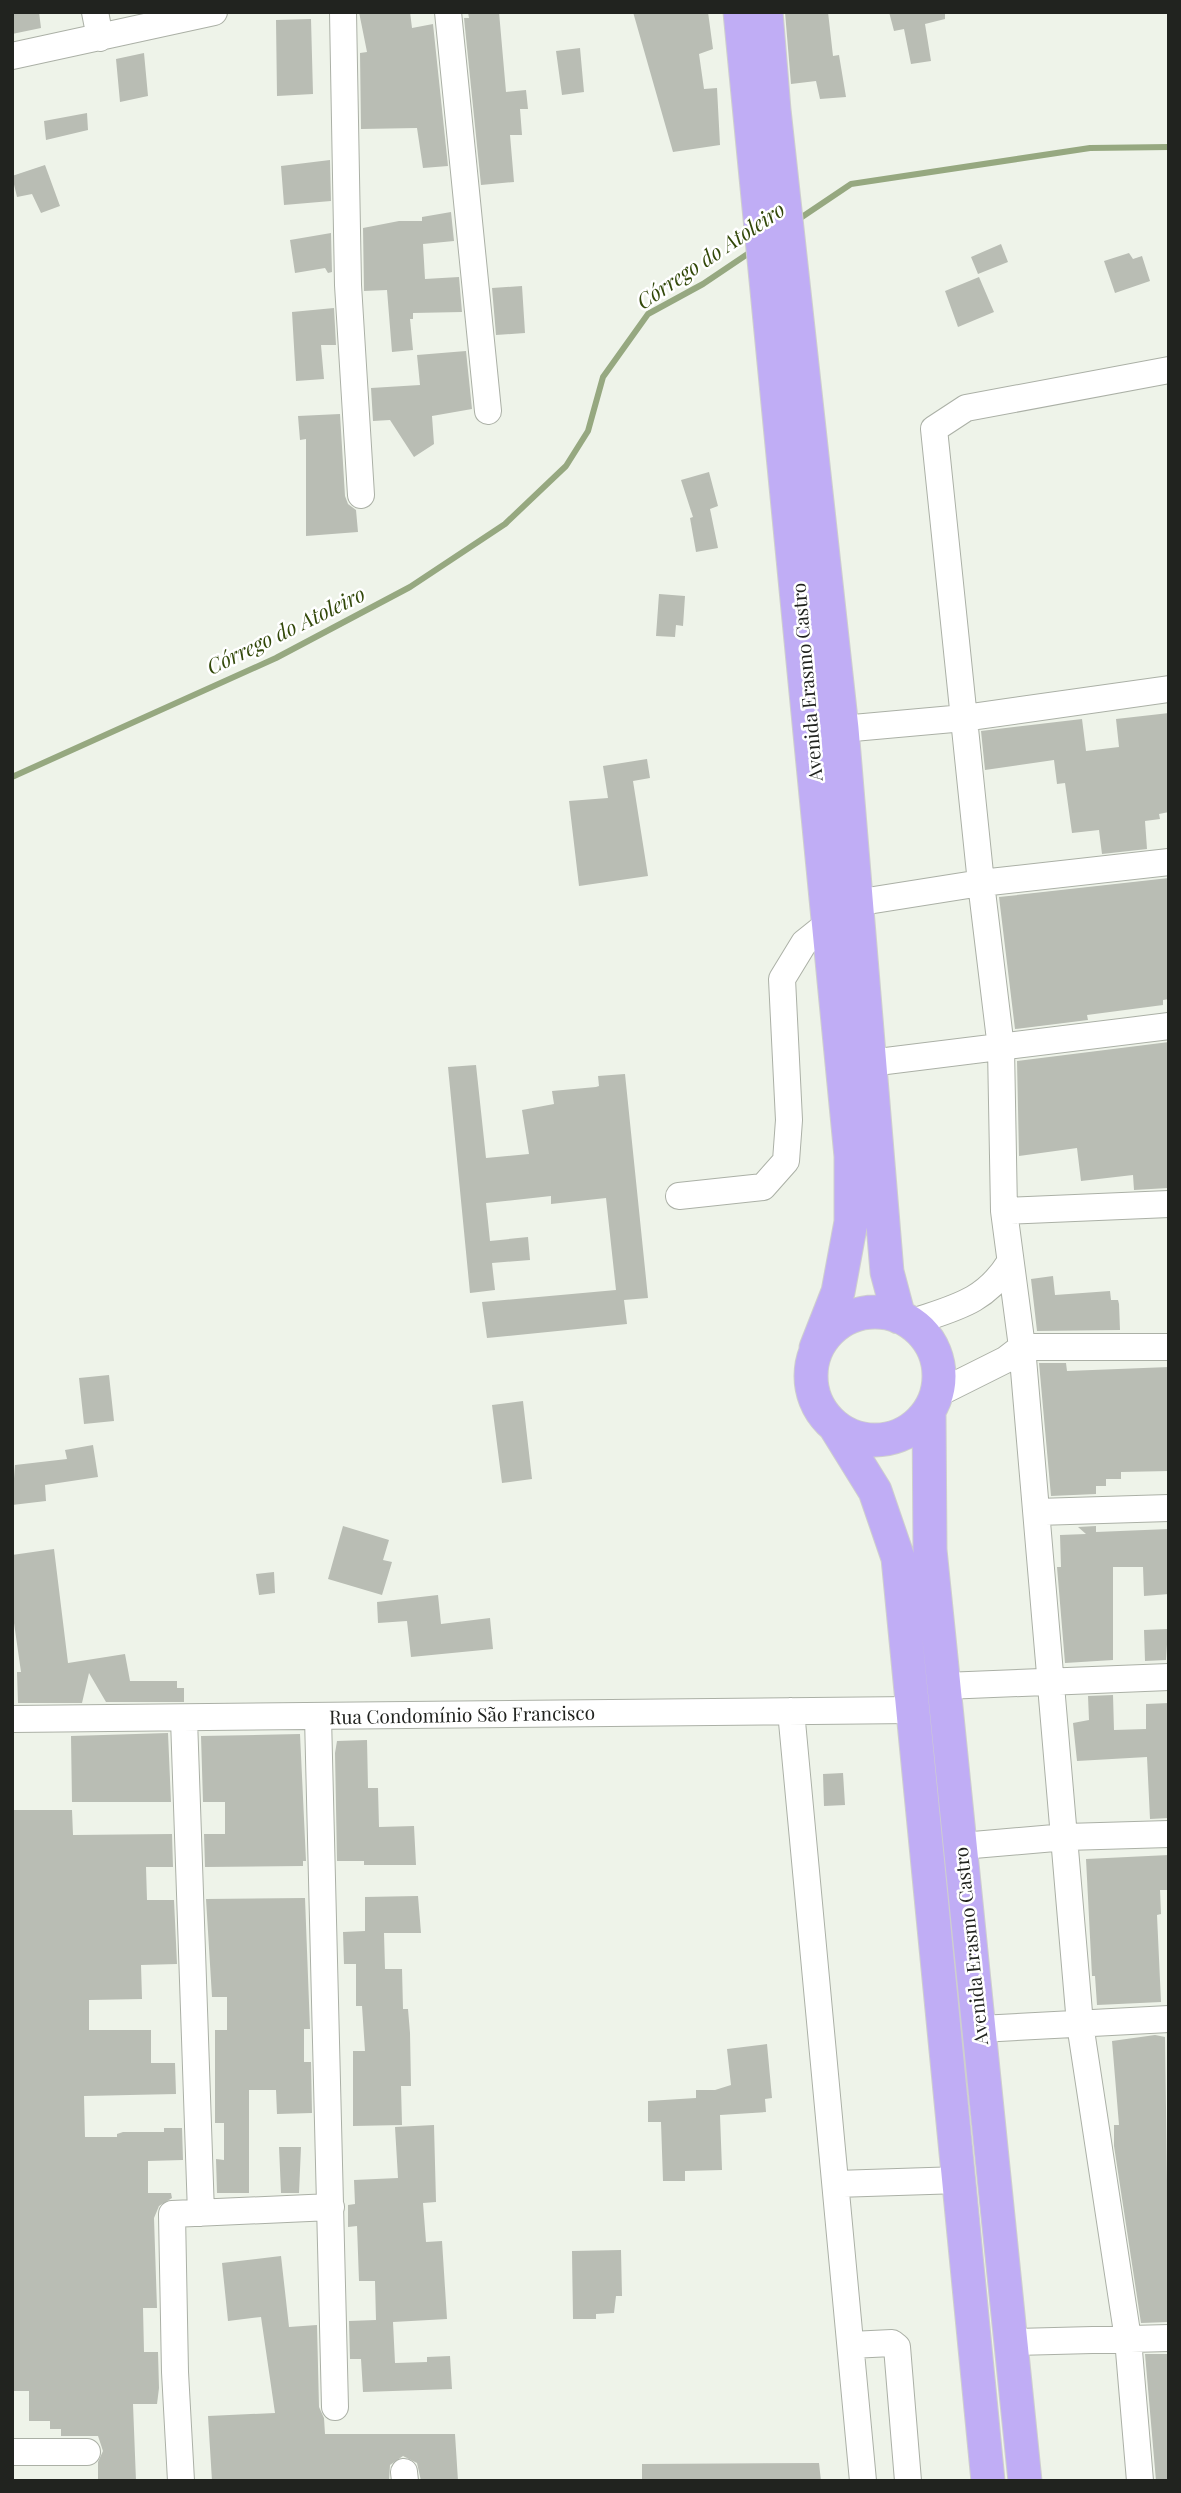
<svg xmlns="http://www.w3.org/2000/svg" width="1181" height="2493" font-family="'Playfair Display',serif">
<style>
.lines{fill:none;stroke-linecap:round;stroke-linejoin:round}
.stream{stroke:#96a880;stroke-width:6}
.building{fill:#b9bdb4}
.minor-casing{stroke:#abb0a6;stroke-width:28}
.major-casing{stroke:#cecfce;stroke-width:35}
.minor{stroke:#fff;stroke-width:26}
.major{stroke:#c0adf5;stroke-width:33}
.labels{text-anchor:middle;stroke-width:5;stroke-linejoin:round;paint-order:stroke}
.street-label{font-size:19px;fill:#21231f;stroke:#fff}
.water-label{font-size:21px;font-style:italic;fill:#324809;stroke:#fff}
</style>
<rect width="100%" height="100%" fill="#eef3e9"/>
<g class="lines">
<path class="stream" d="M796 221 851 184 1090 148 1169 147
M12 777 276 658 410 587 505 524 566 466 588 431 603 377 648 314 703 284 752 251"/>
</g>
<path class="building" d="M12 12H39L41 28 12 34Z
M359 12H410L412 28 433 24 448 166 423 168 417 128 361 129 360 53 367 52Z
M468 12H499L506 92 526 90 528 109H520L522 135H510L514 182 481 185 464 18H469Z
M633 12H708L713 49 699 54 704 89 717 88 720 145 673 152Z
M785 12H828L833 56 839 55 846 97 820 99 816 81 791 84Z
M889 12H945V19L925 24 931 61 911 64 904 29 894 31Z
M311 19 313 94 277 96 276 20Z
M580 48 584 92 562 95 556 51Z
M144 53 148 96 120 102 116 59Z
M87 113 88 130 46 140 44 121Z
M330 160 331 201 284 205 281 166Z
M45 165 60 206 41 213 32 194 17 197 12 176Z
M451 212 454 241 423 244 425 279 459 277 462 312 413 313V319H410L413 350 392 352 387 290 364 291 363 228 399 221H422V217Z
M331 233 332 272 328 273 325 268 295 273 290 240Z
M1001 244 1008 262 978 274 971 257Z
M1129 253 1133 259 1142 256 1150 281 1115 293 1104 261Z
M979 277 994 312 958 327 945 291Z
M522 286 525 333 496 335 492 288Z
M334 308 336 345H321L324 379 296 381 292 312Z
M466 351 472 409 432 416 434 444 414 457 390 420 373 421 371 388 420 385 417 355Z
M340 414 345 496 348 504 356 510 358 532 306 536V439L300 440 298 416Z
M709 472 718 506 710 509 718 548 696 552 690 518 693 517 681 480Z
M659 594 685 596 683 626 676 625 675 637 656 636Z
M1169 713V812L1159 814 1160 819 1145 821 1147 849 1102 854 1099 830 1072 833 1065 783 1057 784 1054 760 985 770 981 731 1082 719 1086 751 1119 747 1116 719Z
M647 759 650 778 633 781 648 876 579 886 569 801 608 798 603 766Z
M1169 878V999L1163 1000V1005L1087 1015 1088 1020 1015 1029 999 897Z
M1169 1042 1168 1188 1134 1190 1133 1175 1081 1181 1077 1148 1019 1156 1017 1061Z
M476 1065 486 1158 529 1154 522 1110 554 1104 552 1091 596 1087 599 1086 598 1076 625 1074 648 1298 624 1300 627 1324 487 1338 482 1302 616 1290 606 1198 551 1204V1196L486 1203 490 1241 528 1237 530 1260 492 1263 495 1290 470 1293 448 1067Z
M1053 1276 1055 1295 1110 1291 1111 1300H1118L1119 1304 1120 1330 1037 1331 1031 1279Z
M1039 1363H1066L1067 1371 1169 1367V1471L1121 1472V1479H1106V1486H1096V1494L1051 1496Z
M109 1375 114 1421 84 1424 79 1378Z
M523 1401 532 1479 502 1483 492 1405Z
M93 1445 98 1477 45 1485 46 1501 12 1505 15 1465 67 1459 65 1450Z
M343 1526 389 1540 383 1560 392 1562 382 1595 328 1579Z
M1096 1526V1532L1169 1529V1594L1144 1596 1143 1567H1113V1660L1065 1663 1057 1567H1061L1060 1535 1086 1534 1078 1527Z
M54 1549 68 1663 125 1654 130 1681H177V1688H184V1702H106L89 1673 82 1703H18L17 1672H21L12 1609V1555Z
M274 1572 275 1593 259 1595 256 1574Z
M438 1595 441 1624 490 1618 493 1649 411 1657 407 1621 378 1623 377 1602Z
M1168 1629 1166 1660 1145 1661 1144 1630Z
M1113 1695 1114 1730 1146 1729V1704L1169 1703V1818L1150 1819 1147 1757 1077 1761 1073 1723 1089 1720 1088 1696Z
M168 1733 171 1802H72L71 1736Z
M300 1734 306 1861H303V1866L205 1867 204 1834H225V1802H203L201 1736Z
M367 1740 368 1788H378L379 1827 414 1826 416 1865H364V1861H337L335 1753 337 1741Z
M843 1773 845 1805 824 1806 823 1774Z
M12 1810H72L73 1835 172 1834 173 1867H146L147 1900H174L177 1964 141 1965 142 1999 89 2000V2030H151V2063H175L176 2094 84 2096 85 2137H117V2134L123 2132H164V2128H182L183 2160 148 2161V2193H171L172 2198 159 2206 154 2218 157 2308H143L144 2352H158L159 2388 157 2404H133L136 2481H98V2462L103 2451 98 2436H61V2429H50V2421H29V2391H12Z
M1169 1855V1890H1160L1161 1914 1157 1915 1161 2002 1097 2005 1095 1976H1092L1086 1859Z
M418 1896 421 1933H384L385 1969H402L403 2009H408L410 2033 411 2086H401L402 2125 353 2126V2051H365L362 2006H356V1964H344L343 1932 365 1931V1897Z
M305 1898 310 2029H304V2062H311L312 2113 277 2114 276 2090H249V2193H217L216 2159 224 2160V2123H215V2030H227V1997H212L206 1899Z
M1155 2035 1165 2037 1169 2322 1141 2323 1114 2146V2125H1119L1112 2041Z
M767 2044 772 2098 765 2099 766 2112 720 2115 722 2170 685 2171V2181H663L661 2122H648V2101L696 2098V2090H715L731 2085 727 2049Z
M434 2125 436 2202 423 2203 426 2242 442 2241 447 2319 393 2322 395 2363 427 2362V2357L450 2356 452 2389 363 2392 361 2359H350L349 2321 376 2320 375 2281H359L357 2226 348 2227V2205L355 2204 354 2180 398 2178 395 2127Z
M279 2147H301L299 2193H281Z
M621 2250 622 2296H616L614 2313 596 2314V2319H573L572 2251Z
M281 2256 289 2327 317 2325 319 2407 324 2418 325 2434H455L458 2481H421L417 2463 403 2456 390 2465 389 2481H212L208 2416 275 2413 261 2317 228 2321 222 2263Z
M1145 2354H1169V2481H1156Z
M819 2463 821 2481H642V2464Z"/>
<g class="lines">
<g class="minor-casing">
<path id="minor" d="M95 12 100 38
M343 12 348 285 361 495
M448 12 488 411
M12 56 214 12
M842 729 964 718 1169 689
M855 903 981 883 1169 862
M870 1063 1169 1026
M679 1196 763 1187 786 1161 789 1120 782 979 804 943 829 923
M1004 1211 1169 1204
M910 1323C953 1308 985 1303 1010 1262
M937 1394 1005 1360 1022 1347H1169
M1037 1512 1169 1508
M944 1686 1169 1677
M791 1711 863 2481
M318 1717 335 2407
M12 1719 913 1710
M184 1719 201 2213
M962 1846 1066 1837 1169 1834
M980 2029 1169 2019
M836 2184 960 2180
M1012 2342 1169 2338
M851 2345 892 2343 897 2347 908 2481
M12 2452H87
M404 2472 405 2481
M181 2481 175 2372 172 2214 331 2207
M1140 2481 1128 2339 1080 2024 1022 1347 1004 1211 1001 1048 981 883 934 429 966 408 1169 370"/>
</g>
<g class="major-casing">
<path id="major" d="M740 12 851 1156V1222L838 1292 816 1348
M766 12 774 110 842 729 887 1272 899 1317
M811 1376a64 64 0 1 1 128 0a64 64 0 1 1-128 0Z
M929 1411 930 1550 1025 2481
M836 1428 875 1491 898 1558 988 2481"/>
</g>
<use href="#minor" class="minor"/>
<use href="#major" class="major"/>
</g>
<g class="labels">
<g class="street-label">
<text transform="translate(807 682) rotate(-95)" y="7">Avenida Erasmo Castro</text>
<text transform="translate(462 1715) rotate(-1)" y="7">Rua Condomínio São Francisco</text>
<text transform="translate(971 1946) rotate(-96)" y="7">Avenida Erasmo Castro</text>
</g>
<g class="water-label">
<text transform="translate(711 256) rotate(-34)" y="7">Córrego do Atoleiro</text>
<text transform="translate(286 631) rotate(-26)" y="7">Córrego do Atoleiro</text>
</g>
</g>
<rect width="1181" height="2493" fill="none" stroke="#21231f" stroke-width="28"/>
</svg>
